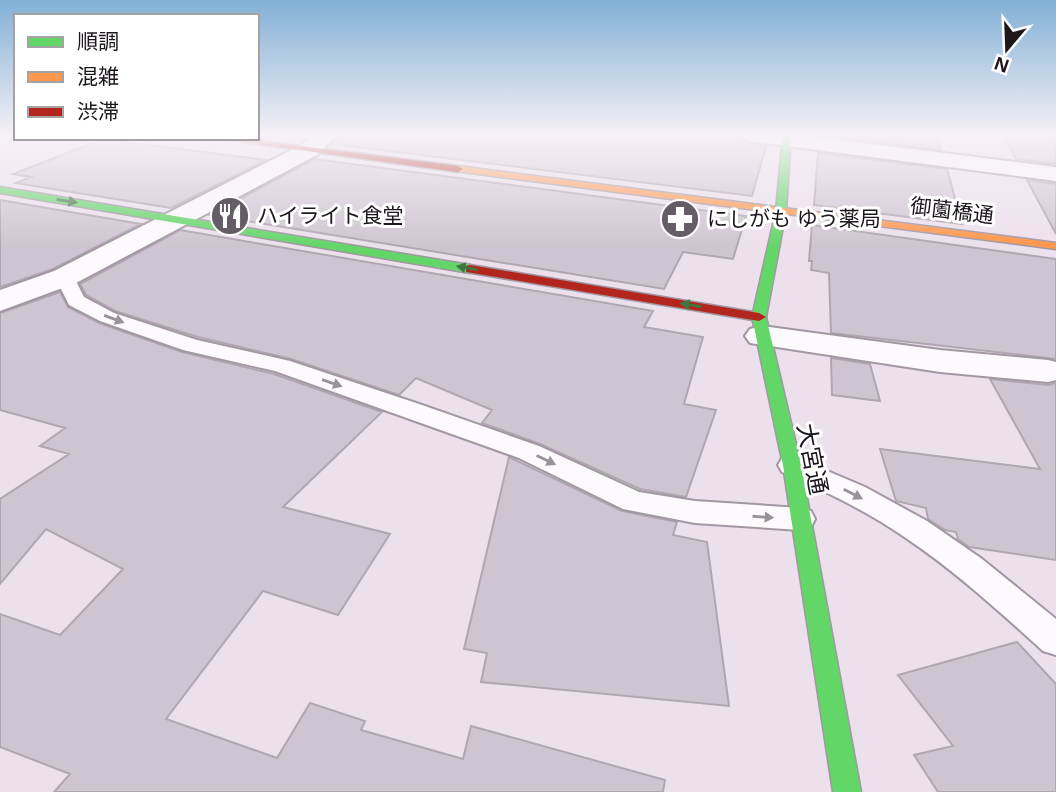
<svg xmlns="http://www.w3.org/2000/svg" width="1056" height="792" font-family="Arial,'Noto Sans JP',sans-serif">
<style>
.building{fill:#cfc5d2;stroke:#afa7b0;stroke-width:2}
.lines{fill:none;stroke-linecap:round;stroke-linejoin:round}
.lane-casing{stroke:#a198a1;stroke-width:4}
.street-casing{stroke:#a198a1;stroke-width:4}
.fast-casing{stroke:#a198a1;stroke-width:3}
.slow-casing{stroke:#a198a1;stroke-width:3}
.jam-casing{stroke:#a198a1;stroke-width:3}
.lane{fill:#fcfafc;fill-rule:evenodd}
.street{fill:#fcfafc;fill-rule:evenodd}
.fast{fill:#63d668;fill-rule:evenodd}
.slow{fill:#ff974d;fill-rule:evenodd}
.jam{fill:#b3261e;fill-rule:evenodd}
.oneway{fill:#407642}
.oneway2{fill:#989398}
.labels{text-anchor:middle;stroke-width:6;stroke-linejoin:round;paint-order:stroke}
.far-street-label{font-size:21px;fill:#1d161d;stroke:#fff}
.far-poi-label{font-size:21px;fill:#1d161d;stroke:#fff;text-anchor:start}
.street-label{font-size:24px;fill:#1d161d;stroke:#fff}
</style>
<rect width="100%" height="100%" fill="#ece0ec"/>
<path class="building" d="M339 135H735L748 144 766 146 752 196 332 144Z
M825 135H937L941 150Z
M1003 135H1056V164L1016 159Z
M103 139 266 160 171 208 16 183 31 177 13 174Z
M818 153 947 169 962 224 814 205Z
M314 159 746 216 733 259 683 252 664 289 210 215Z
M1027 180 1056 184V234Z
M0 200 141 224 53 269 0 287Z
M812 225 1056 259V359L831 333 829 273 811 270 812 261H809Z
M180 230 653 311 644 327 703 337 684 404 716 410 686 497 640 489 540 444 482 423 492 410 416 378 399 395 291 359 198 337 115 311 86 295 80 284Z
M60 292 68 307 99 323 182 352 274 374 382 412 283 507 390 534 338 615 263 591 166 719 277 758 310 703 365 721 361 730 463 759 471 726 665 780 663 792H54L70 774 0 747V614L60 635 123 569 46 529 0 584V499L69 454 40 446 65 428 0 410V313Z
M831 358 870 364 880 401 832 395Z
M990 379 1048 385 1056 383V560L969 547 958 539 956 532 945 530 928 519 926 508 896 501 880 449 1040 469Z
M509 457 622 511 677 522 673 535 707 542 729 706 481 682 487 653 464 649Z
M1017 642 1056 684V792H938L914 755 953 746 898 675Z"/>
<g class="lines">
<g class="lane-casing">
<path id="lane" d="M65 271 72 273 84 297 114 313 197 340 290 361 422 405 539 446 639 492 695 501 800 508 811 511 815 519 811 527 800 530 695 523 623 509 519 458 275 371 183 350 100 321 69 305 55 277Z
M792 456 865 487 927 521 982 559 1056 619V655L1043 651C999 611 955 571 906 538 867 511 825 491 782 472L778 465 782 458Z"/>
</g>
<g class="street-casing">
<path id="street" d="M314 135H337L317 155 76 283 0 311V290L54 271 301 145Z
M738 135H800L1056 167V181L748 141Z
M762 326 940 350 1048 360 1056 362V380L1048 382 940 372 750 343 745 336 750 329Z"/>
</g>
<g class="fast-casing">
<path id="fast" d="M783 135H791L786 211 766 317 801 465 861 792H833L783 465 752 317 776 211Z
M0 187 470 265 476 269 470 273 0 193Z"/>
</g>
<g class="slow-casing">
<path id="slow" d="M458 166 1056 243V249L455 171V167Z"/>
</g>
<g class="jam-casing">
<path id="jam" d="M213 138H239L458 166 463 169 458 172Z
M470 265 759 313 766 317 759 321 466 272V266Z"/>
</g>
<use href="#lane" class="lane"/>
<use href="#street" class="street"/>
<use href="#fast" class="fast"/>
<use href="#slow" class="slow"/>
<use href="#jam" class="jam"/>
</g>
<defs><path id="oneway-solid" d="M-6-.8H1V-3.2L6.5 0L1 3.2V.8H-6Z" transform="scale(1.75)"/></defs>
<g class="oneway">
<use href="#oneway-solid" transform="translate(67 201) rotate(9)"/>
<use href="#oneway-solid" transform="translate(467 268) rotate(-170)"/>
<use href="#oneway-solid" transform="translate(691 305) rotate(-170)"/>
</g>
<g class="oneway2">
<use href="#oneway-solid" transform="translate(114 319) rotate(20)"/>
<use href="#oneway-solid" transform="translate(332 383) rotate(19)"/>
<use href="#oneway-solid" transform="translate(546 460) rotate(26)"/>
<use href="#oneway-solid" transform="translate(853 494) rotate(27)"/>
<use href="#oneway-solid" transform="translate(763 517) rotate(4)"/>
</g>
<linearGradient id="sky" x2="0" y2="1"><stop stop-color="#82b0d6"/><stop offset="0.55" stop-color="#f6f1f6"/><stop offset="1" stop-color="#f6f1f6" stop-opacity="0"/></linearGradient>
<rect width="1056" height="246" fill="url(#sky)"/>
<defs>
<g id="restaurant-disc" transform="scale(2.0125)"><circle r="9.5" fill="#655d65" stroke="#fff"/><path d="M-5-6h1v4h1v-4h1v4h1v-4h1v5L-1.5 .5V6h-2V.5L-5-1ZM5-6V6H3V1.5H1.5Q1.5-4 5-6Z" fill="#fff"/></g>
<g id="pharmacy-disc" transform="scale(2.0125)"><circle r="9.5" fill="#655d65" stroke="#fff"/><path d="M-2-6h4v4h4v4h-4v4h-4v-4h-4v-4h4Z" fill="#fff"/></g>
</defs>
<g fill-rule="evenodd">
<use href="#restaurant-disc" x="230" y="216"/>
<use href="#pharmacy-disc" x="680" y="219"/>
</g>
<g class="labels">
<g class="far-street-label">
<text transform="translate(952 211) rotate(7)" y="7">御薗橋通</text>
</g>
<g class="far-poi-label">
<text x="257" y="223">ハイライト食堂</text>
<text x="707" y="226">にしがも ゆう薬局</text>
</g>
<g class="street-label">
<text transform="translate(812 459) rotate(79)" y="8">大宮通</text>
</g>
</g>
<rect x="14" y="14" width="245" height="126" fill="#ffffff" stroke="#a5a2a5" stroke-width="2"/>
<rect x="28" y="37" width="35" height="10" fill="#63d668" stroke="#a5a2a5" stroke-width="2"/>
<text x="77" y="49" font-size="21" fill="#1d161d">順調</text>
<rect x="28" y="72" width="35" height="10" fill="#ff974d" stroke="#a5a2a5" stroke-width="2"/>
<text x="77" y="84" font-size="21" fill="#1d161d">混雑</text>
<rect x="28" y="107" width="35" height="10" fill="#b3261e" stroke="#a5a2a5" stroke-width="2"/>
<text x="77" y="119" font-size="21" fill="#1d161d">渋滞</text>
<g transform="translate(1007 49) rotate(199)" stroke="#ffffff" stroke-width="5" paint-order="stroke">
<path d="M0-5L12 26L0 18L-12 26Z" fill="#1d161d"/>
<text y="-10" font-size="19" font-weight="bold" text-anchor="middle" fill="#1d161d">N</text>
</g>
</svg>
